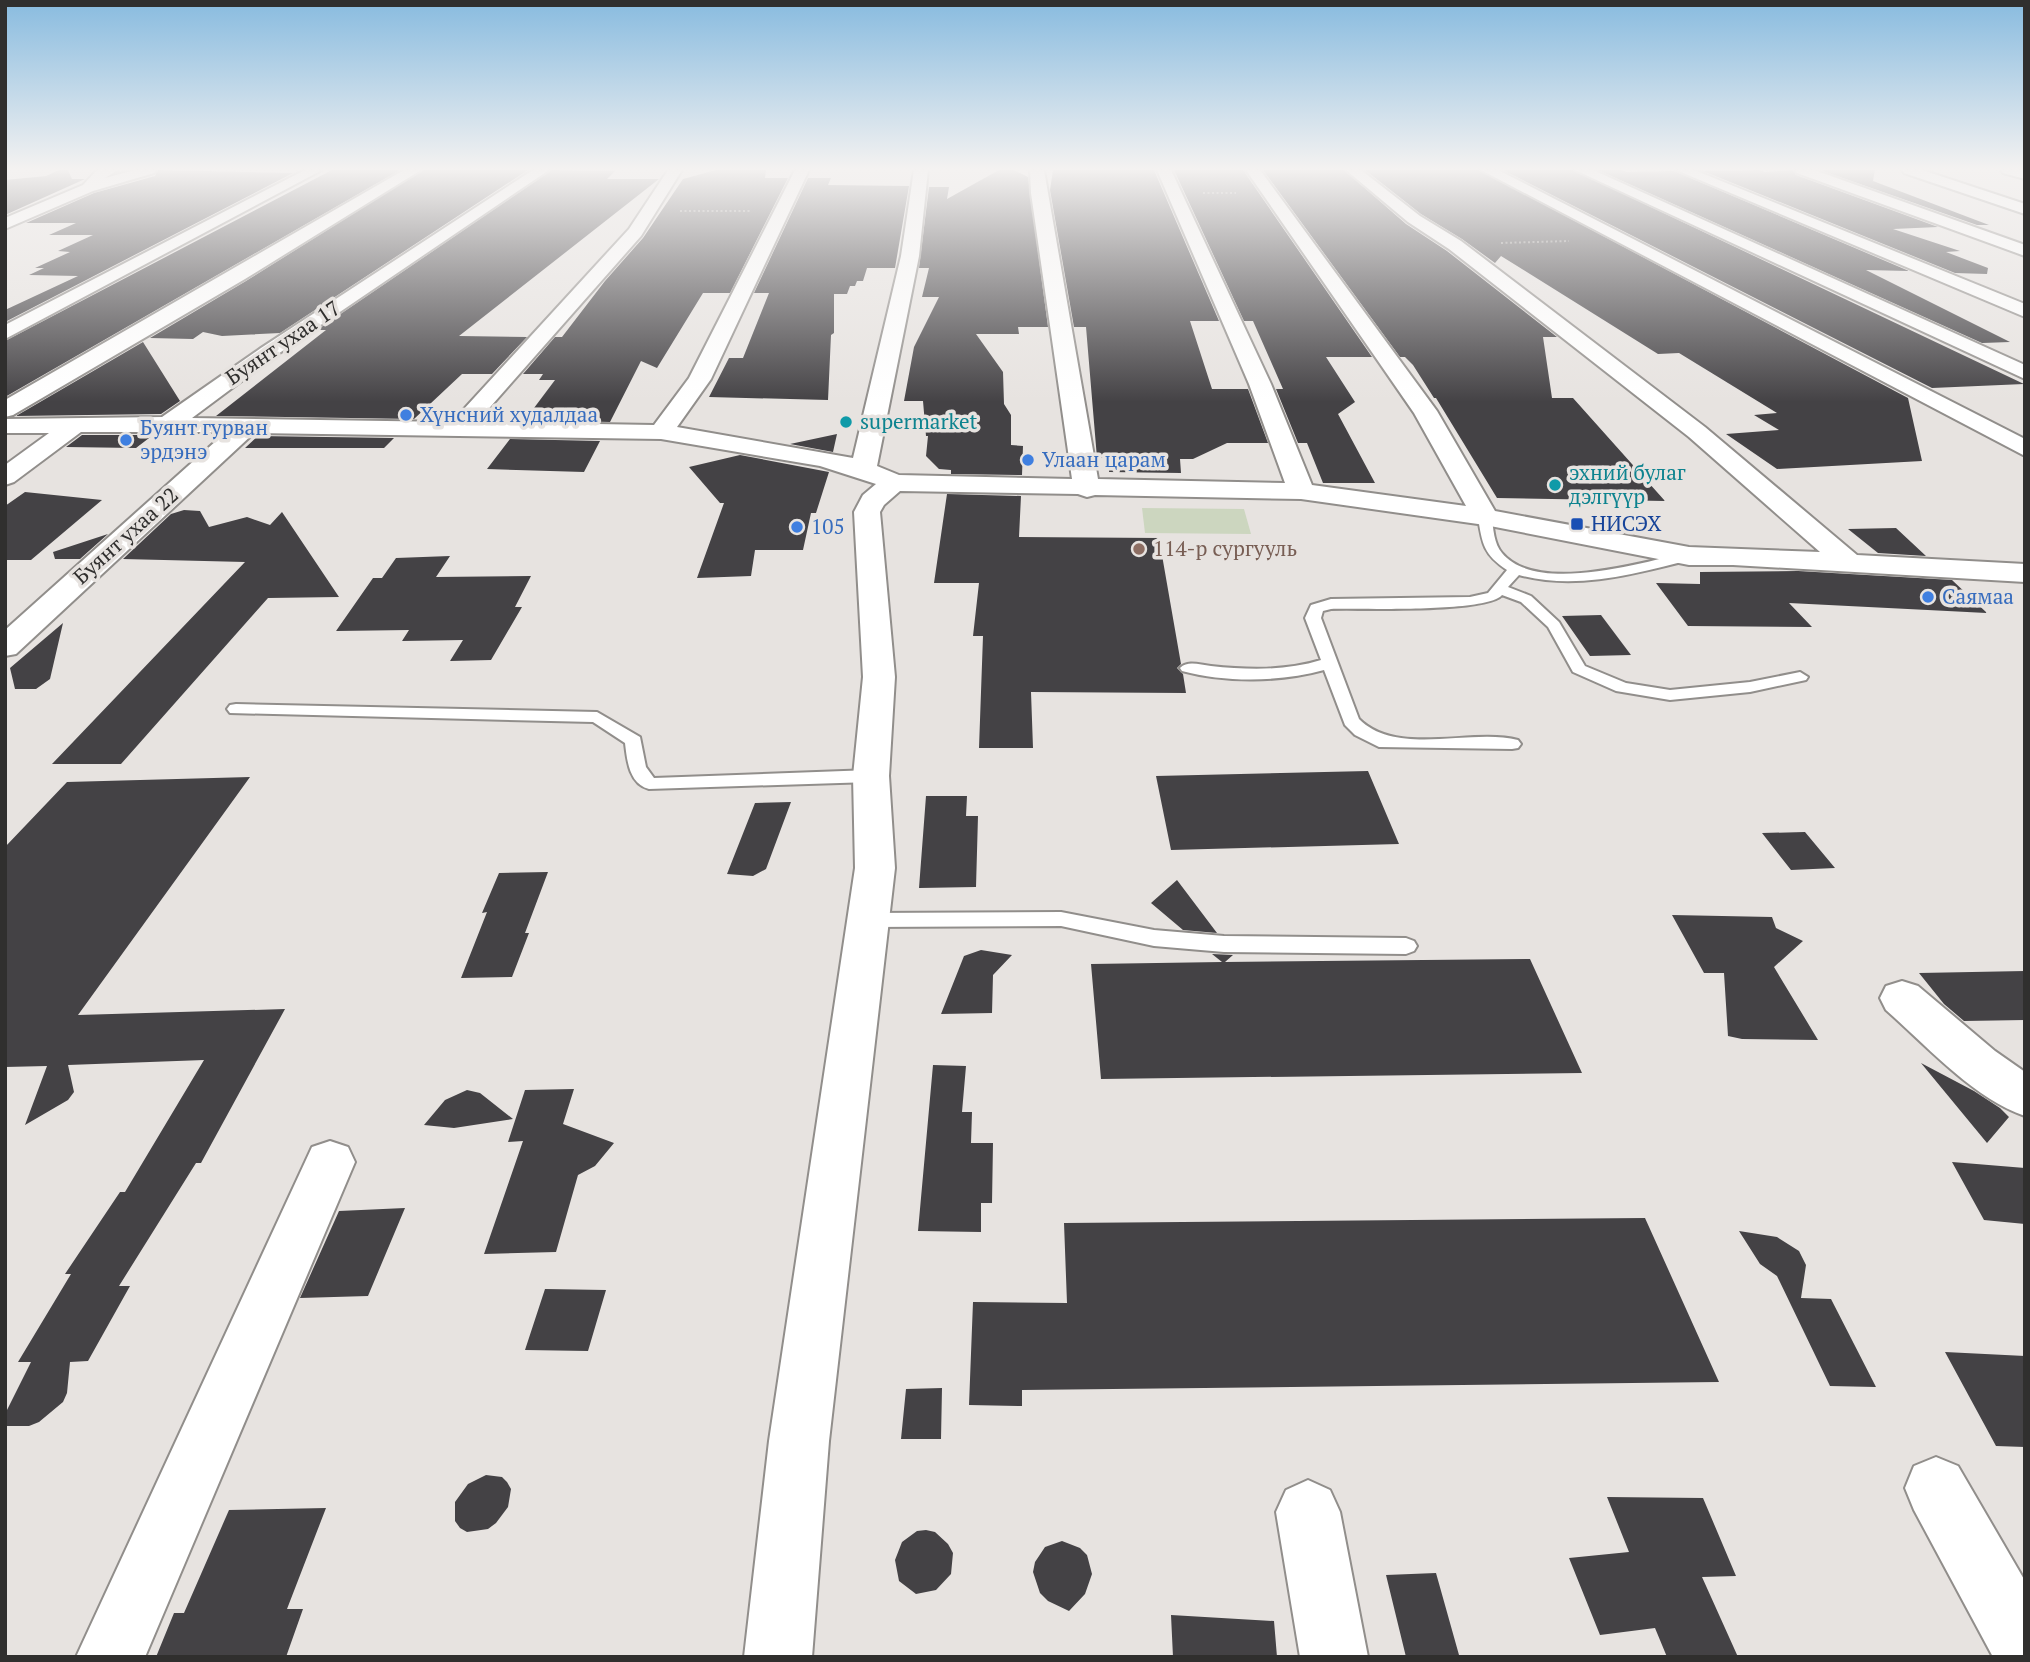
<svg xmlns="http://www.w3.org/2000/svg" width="2030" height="1662" font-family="'PT Serif',serif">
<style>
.green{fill:#ccd6bf}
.building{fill:#444245}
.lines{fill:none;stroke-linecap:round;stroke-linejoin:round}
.lane-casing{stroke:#918e8b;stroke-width:4}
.street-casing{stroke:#918e8b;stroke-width:4}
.path{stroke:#8e8c8a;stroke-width:2;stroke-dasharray:2 2.5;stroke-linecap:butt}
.lane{fill:#fff;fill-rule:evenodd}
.street{fill:#fff;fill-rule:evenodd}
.shop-dot{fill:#3f7fe0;stroke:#e7e3e0;stroke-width:2.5}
.culture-dot{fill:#0f9aa8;stroke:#e7e3e0;stroke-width:2.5}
.transit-dot{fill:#1a4fb4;stroke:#e7e3e0;stroke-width:2.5}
.education-dot{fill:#8d6e63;stroke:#e7e3e0;stroke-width:2.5}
.labels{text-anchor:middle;stroke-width:7;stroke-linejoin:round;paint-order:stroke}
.far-street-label{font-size:21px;fill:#302f2e;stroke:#e7e3e0}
.far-shop-label{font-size:21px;fill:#366cbe;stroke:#e7e3e0;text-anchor:start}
.far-culture-label{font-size:21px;fill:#0d838f;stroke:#e7e3e0;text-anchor:start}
.far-transit-label{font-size:21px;fill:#164399;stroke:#e7e3e0;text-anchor:start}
.far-education-label{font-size:21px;fill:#785e54;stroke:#e7e3e0;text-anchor:start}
</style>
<rect width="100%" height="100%" fill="#e7e3e0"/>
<path class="green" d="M1142 508 1244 509 1251 534 1145 533Z"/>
<path class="building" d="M59 170H68L72 179H85L5 215V180L46 176Z
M158 170 293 173 5 322V310L78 276 29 275 44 268H35L70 252 58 251 93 235H49L76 223H26L94 193 155 176Z
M332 170H400L5 397V341Z
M423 170H528L280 333 222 336 203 332 193 339 150 338 246 281Z
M552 170 615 171 607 179H659L459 336 527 337 492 374H462L414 419 216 416 326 330H317Z
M716 170H766L765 178H788L730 293H703L657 368 641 361 610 422 525 420 555 380H539L543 374H523L555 337H562L605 281 643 238 683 179Z
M999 170H1014L1028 177 1048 327H1018L1019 334H976L1003 372 1004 404 1011 415V445L1023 446 1022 475 951 474V470L939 469 926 456 928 436H926L923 401H904L914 347 939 297H922L929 268H919L929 187H949L947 199Z
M1053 170H1154L1219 321H1190L1212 389H1248L1268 443H1227L1193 459H1180L1181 473 1109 472 1110 458H1097L1086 327H1074L1050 190Z
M1174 170H1243L1372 357H1326L1355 402 1338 414 1375 483H1323L1307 443H1298L1276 389H1283L1253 321H1244Z
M1263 170H1344L1406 224 1447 251 1557 337H1543L1552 398H1573L1665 501 1497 498 1436 398H1434L1413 365 1405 357H1400Z
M1365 170H1479L1908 398 1922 461 1777 469 1726 434 1779 430 1754 415 1777 413 1679 353 1658 354 1501 256 1495 263 1462 239 1421 214Z
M1503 170H1573L2024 384 1932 388Z
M1598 170H1621L1627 172 1674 171 1909 271 1866 270 2010 342 1982 343Z
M1760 170 1765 172 1792 170 1796 175 1938 227 1893 229 1960 251 1946 252 1988 268 1987 274 1955 273 1703 171Z
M1820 170H1875L1873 181 1989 225H1977Z
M808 178H831L828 185 909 186 895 268H867L863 281H857L855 286H850L847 294H834V333L831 335 828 400 709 397 729 358H743L769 293H754Z
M143 342 180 401 161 414 16 416Z
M837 434 833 452 790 444Z
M82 435H153L136 448 66 447Z
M258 436 394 438 384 448H245Z
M510 439 600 441 584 472 487 469Z
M740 455 829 472 816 513H811L803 550H755L751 576 697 578 724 503H720L689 467Z
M25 492 102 500 31 560H5V506Z
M947 494 1021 496 1019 537 1159 538 1181 664 1177 668 1183 674 1186 693 1031 692 1033 748H979L983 636H973L979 583H934Z
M184 510 200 511 209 527 247 517 270 525 282 512 339 597 268 598 121 764H52L245 562 123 559 171 514Z
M1896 528 1926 556 1878 553 1848 529Z
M108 534 80 559H55L53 552Z
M450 556 436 577 531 576 515 607H522L491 660 450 661 463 640 402 641 409 630 336 631 373 578H382L396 558Z
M1798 571 1952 580 1987 613 1789 603 1812 627 1688 626 1656 583 1700 584V572Z
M1601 615 1631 655 1590 656 1562 616Z
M63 623 50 679 36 689H15L10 668Z
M1368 771 1399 844 1171 850 1156 776Z
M250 777 78 1015 285 1009 201 1163H196L119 1286H130L88 1361 70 1362 67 1393 63 1402 39 1422 29 1426H5V1414L31 1362H18L71 1274H65L120 1192H125L204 1060 68 1065 74 1092 68 1100 25 1125 47 1066 5 1067V847L67 782Z
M926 796H967L966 816H978L976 887 919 888Z
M791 802 766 869 753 876 727 874 755 803Z
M1805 832 1835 868 1791 870 1762 833Z
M548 872 525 933H529L512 977 461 978 487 912 482 913 499 873Z
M1177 880 1217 933 1183 930 1151 903Z
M1672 915 1772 917 1776 928 1803 941 1774 967 1818 1040 1742 1039 1728 1036 1724 973H1704Z
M981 950 1012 955 993 975 992 1013 941 1014 964 956Z
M1212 954 1233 955 1225 962 1530 959 1582 1073 1101 1079 1091 964 1222 962Z
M2025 971V1020L1964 1021 1944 1004 1919 973Z
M1921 1063 1974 1091 2000 1108 2009 1117 1987 1143Z
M933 1065 966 1066 962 1112H972L971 1143H993L992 1203H981V1232L918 1231Z
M574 1089 563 1124 614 1143 595 1166 578 1175 556 1252 484 1254 523 1141 508 1142 525 1090Z
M467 1090 480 1093 513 1119 454 1128 424 1125 445 1100Z
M1952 1162 2025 1168V1224L1984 1220Z
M405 1208 368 1296 300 1298 339 1211Z
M1645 1218 1719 1382 1022 1390V1406L969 1405 973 1302 1067 1303 1064 1223Z
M1739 1231 1777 1237 1799 1251 1806 1265 1801 1298 1831 1299 1876 1387 1830 1386 1777 1276 1760 1264Z
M545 1289 606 1290 588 1351 525 1350Z
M1945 1352 2025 1356V1447L1996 1446Z
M942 1388 941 1439H901L906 1389Z
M486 1475 502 1477 507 1482 511 1489 508 1507 496 1523 488 1529 467 1532 460 1528 455 1521V1502L468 1484Z
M1607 1497 1703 1498 1736 1576 1702 1577 1738 1657H1667L1655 1628 1600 1635 1569 1558 1629 1552Z
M326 1508 287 1609H303L286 1657H156L174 1613H184L229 1510Z
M926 1530 935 1532 948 1544 953 1553 951 1574 936 1590 916 1594 899 1581 895 1560 902 1542 917 1531Z
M1062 1541 1080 1548 1087 1555 1092 1574 1085 1594 1069 1611 1048 1601 1040 1593 1033 1572 1035 1562 1045 1547Z
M1436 1573 1459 1655 1406 1657 1386 1575Z
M1171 1615 1274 1621 1277 1657H1173Z"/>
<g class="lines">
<g class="lane-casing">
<path id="lane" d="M1485 513 1492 517C1493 528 1494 544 1502 553 1537 595 1644 562 1689 552L1696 556 1694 559C1637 573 1577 591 1519 575L1508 587 1531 596 1559 622 1585 666 1626 683 1670 690 1750 682 1800 672 1808 677 1806 680 1750 692 1670 700 1616 691 1573 672 1548 627 1521 602 1502 595C1487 613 1360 608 1331 609L1323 611 1321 618 1359 719C1397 757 1470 728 1518 740L1521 744 1518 748 1512 749 1379 747 1355 735 1345 725 1324 670C1280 682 1227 683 1182 671L1180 668C1188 660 1200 665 1211 666 1248 670 1285 671 1321 660L1305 618 1311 605 1331 599 1470 597 1488 593 1507 570C1484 555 1482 544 1478 517Z
M236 704 597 712 640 737 646 767 654 778 871 770 880 776 871 782 649 789C629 784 627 760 625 743L593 722 230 713 227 709 230 705Z
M1061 912 1154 930 1224 936 1406 938 1414 941 1417 946 1414 951 1406 954 1224 952 1154 946 1061 926 868 927 861 925 858 920 861 915 868 913Z"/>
</g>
<g class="street-casing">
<path id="street" d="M97 170H118L105 178 135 170H156L154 173 93 191 5 229V218L83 185Z
M305 170H322L5 339V325Z
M404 170H421L245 279 13 415 5 417V400Z
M533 170H549L275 356 192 418 452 422 629 229 668 170H682L641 236 477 422 654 425 689 378 795 170H809L711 379 677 427 853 458 901 256 914 170H928L919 256 877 466 899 475 1072 479 1031 193 1030 170H1044L1098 479 1285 483 1249 384 1157 170H1171L1271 384 1312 485 1466 506 1414 413 1246 170H1260L1437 411 1495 511 1689 547 1820 552 1689 437 1449 249 1408 222 1346 170H1361L1420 216 1461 241 1705 427 1857 555 2025 564V582L1733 565H1689L1485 525 1301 499 1095 495 1087 497 1078 494 900 491 884 505 880 512 895 677 889 776 895 868 829 1441 812 1657H744L769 1441 855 868 853 776 863 677 854 512 863 495 876 484 820 466 661 439 254 433 16 654 5 656V630L226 432H81L14 482 5 485V465L49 433H5V419L162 417 261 348Z
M1481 170H1498L2025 439V456Z
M1575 170H1593L2025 365V379Z
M1676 170H1694L2025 304V317Z
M1795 170H1814L2025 245V256L1797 173Z
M1902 170H1922L2025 204V214L1904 173Z
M2001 170H2025V179L2003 173Z
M1902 981 1918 986 1995 1051 2025 1072V1116C1974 1099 1926 1045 1886 1010L1880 998 1886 986Z
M330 1141 348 1147 355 1162 145 1657H76L312 1147Z
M1936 1457 1958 1466 2025 1581V1657H1993L1914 1510 1905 1488 1914 1466Z
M1308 1480 1330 1490 1340 1512 1368 1657H1300L1276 1512 1286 1490Z"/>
</g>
<path class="path" d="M1203 193H1236
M680 211H752
M1501 243 1569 241"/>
<use href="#lane" class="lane"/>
<use href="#street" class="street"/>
</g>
<linearGradient id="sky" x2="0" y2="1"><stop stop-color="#88bbdf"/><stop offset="0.42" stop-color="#f4f2f1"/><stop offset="1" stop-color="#f4f2f1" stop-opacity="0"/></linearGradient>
<rect width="2030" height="402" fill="url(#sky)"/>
<g class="shop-dot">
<circle cx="406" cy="415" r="7"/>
<circle cx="126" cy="440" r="7"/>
<circle cx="1028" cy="460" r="7"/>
<circle cx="797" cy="527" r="7"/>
<circle cx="1928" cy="597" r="7"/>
</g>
<g class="culture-dot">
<circle cx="846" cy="422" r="7"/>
<circle cx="1555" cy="485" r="7"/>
</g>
<rect class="transit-dot" x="1570" y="517" width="14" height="14" rx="3.5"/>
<circle class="education-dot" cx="1139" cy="549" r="7"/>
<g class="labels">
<g class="far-street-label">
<text transform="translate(283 343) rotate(-34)" y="7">Буянт ухаа 17</text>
<text transform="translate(126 536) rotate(-42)" y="7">Буянт ухаа 22</text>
</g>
<g class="far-shop-label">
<text x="420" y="422">Хүнсний худалдаа</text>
<text x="140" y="435">Буянт гурван<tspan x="140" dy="24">эрдэнэ</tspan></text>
<text x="1042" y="467">Улаан царам</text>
<text x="811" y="534">105</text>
<text x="1942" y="604">Саямаа</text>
</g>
<g class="far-culture-label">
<text x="860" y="429">supermarket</text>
<text x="1569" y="480">эхний булаг<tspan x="1569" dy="24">дэлгүүр</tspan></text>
</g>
<g class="far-transit-label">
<text x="1591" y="531">НИСЭХ</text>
</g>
<g class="far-education-label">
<text x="1153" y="556">114-р сургууль</text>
</g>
</g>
<rect width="2030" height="1662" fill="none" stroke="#302f2e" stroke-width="14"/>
</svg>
